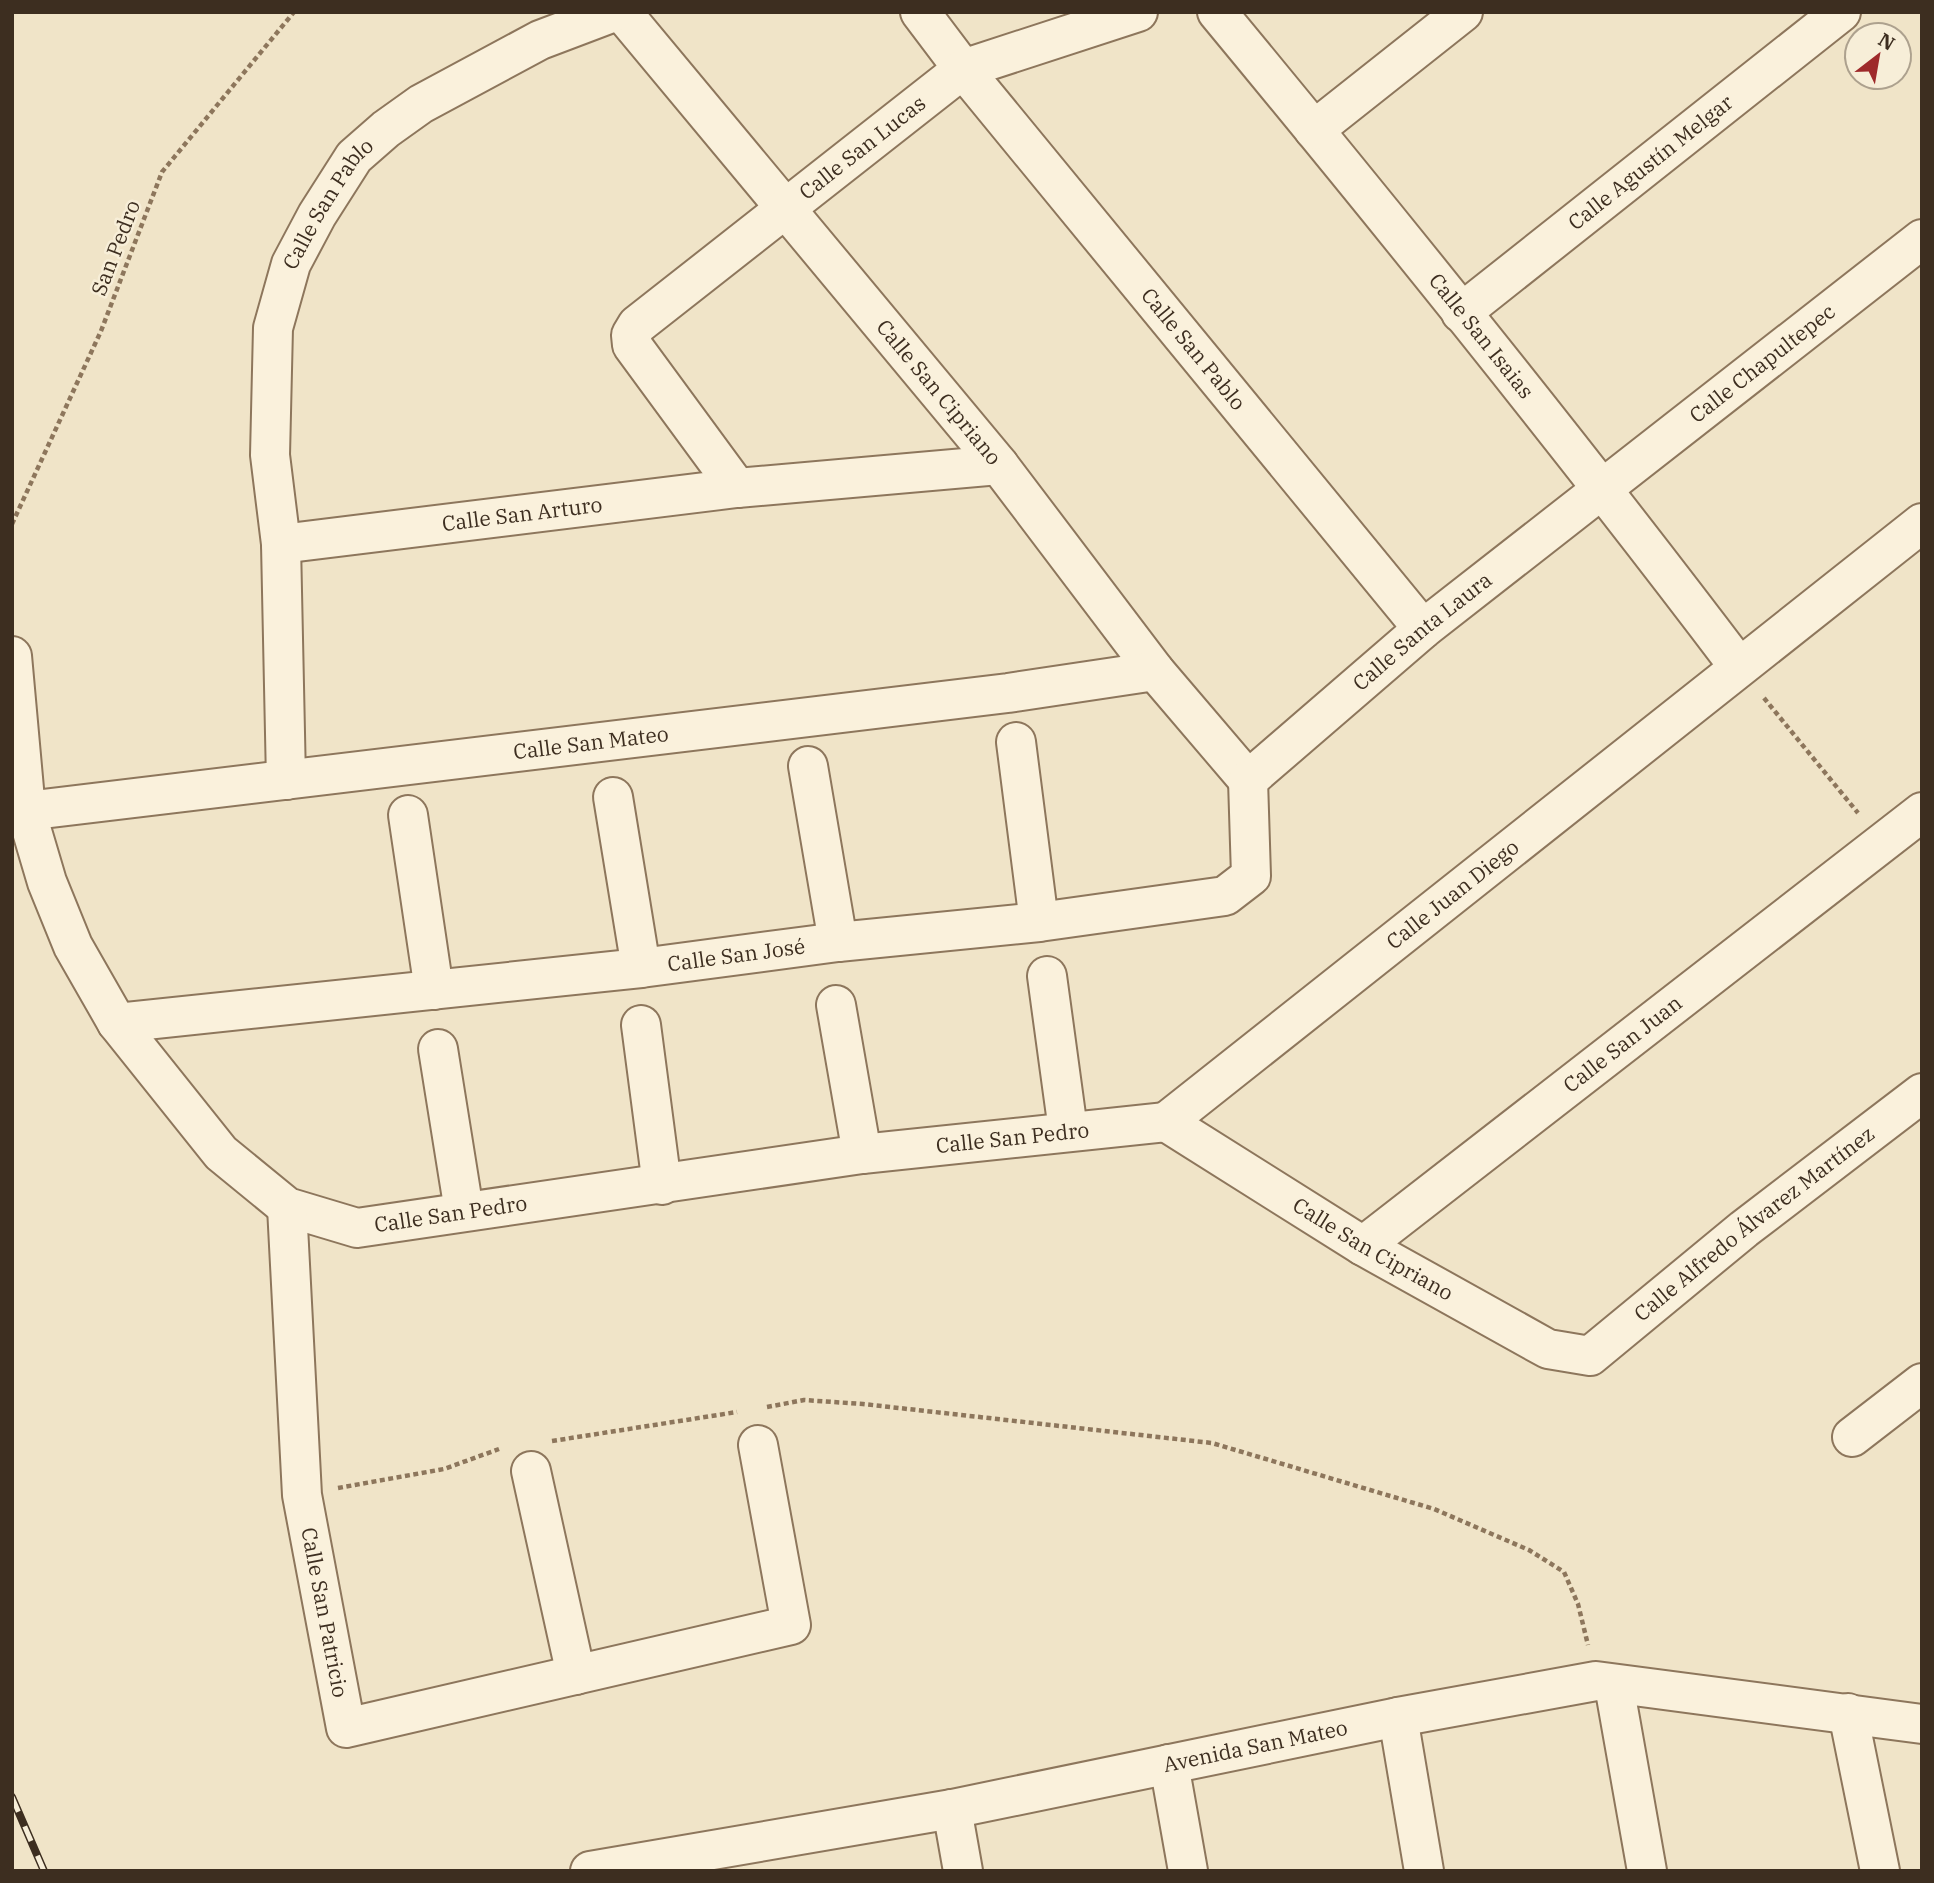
<svg xmlns="http://www.w3.org/2000/svg" width="1934" height="1883" font-family="'IBM Plex Serif',serif">
<style>
.lines{fill:none;stroke-linecap:round;stroke-linejoin:round}
.minor-casing{stroke:#8d765c;stroke-width:42}
.path{stroke:#8d765c;stroke-width:4.5;stroke-dasharray:5 3.5;stroke-linecap:butt}
.minor{stroke:#faf1dc;stroke-width:38}
.rail-casing{stroke:#3d2e20;stroke-width:8}
.rail{stroke:#f7eed8;stroke-width:5;stroke-dasharray:16;stroke-linecap:butt}
.labels{text-anchor:middle;stroke-width:5;stroke-linejoin:round;paint-order:stroke}
.street-label{font-size:21px;fill:#3d2e20;stroke:#f7eed8}
</style>
<rect width="100%" height="100%" fill="#f0e4c8"/>
<g class="lines">
<g class="minor-casing">
<g id="minor">
<path id="s1" d="M622 12 999 465 1155 671 1248 780"/>
<path id="s2" d="M920 12 963 69 1423 629"/>
<path id="s3" d="M1217 12C1395 227 1571 445 1739 667"/>
<path d="M1314 130 1463 12"/>
<path id="s4" d="M1461 313 1841 12"/>
<path id="s5" d="M737 488 632 345 631 335 637 325 963 69 1138 12"/>
<path id="s6" d="M281 544 737 488 999 465"/>
<path id="s7" d="M12 656 26 811 47 882 73 946 117 1023 221 1153 287 1207 357 1228 862 1154 1166 1122"/>
<path d="M1016 742 1039 922"/>
<path d="M808 766 838 942"/>
<path id="s8" d="M286 780 281 544 270 455 273 328 291 264 317 215 354 157 386 129 421 104 540 40 614 12"/>
<path id="s9" d="M1248 780 1423 629 1922 239"/>
<path d="M613 797 641 968"/>
<path id="s10" d="M26 811 1008 693 1155 671"/>
<path d="M408 815 434 990"/>
<path d="M1047 976 1068 1130"/>
<path d="M836 1005 862 1154"/>
<path id="s11" d="M117 1023 641 968 838 942 1039 922 1225 896 1251 876 1248 780"/>
<path d="M641 1025 662 1185"/>
<path d="M438 1049 464 1211"/>
<path id="s12" d="M1166 1122 1922 523"/>
<path id="s13" d="M1166 1122 1363 1246 1548 1349 1590 1356 1744 1229 1922 1093"/>
<path id="s14" d="M287 1207 302 1495 346 1728 791 1625 758 1445"/>
<path id="s15" d="M1363 1246 1922 812"/>
<path d="M1852 1437 1922 1383"/>
<path d="M531 1471 576 1675"/>
<path d="M1614 1685 1647 1871"/>
<path d="M1848 1713 1880 1871"/>
<path d="M1398 1717 1424 1871"/>
<path d="M1169 1764 1188 1871"/>
<path d="M952 1809 963 1871"/>
<path id="s16" d="M590 1871 952 1809 1398 1717 1596 1681 1922 1724"/>
</g>
</g>
<path class="path" d="M12 524 101 331 162 172 294 12
M1764 698 1858 813
M767 1407 804 1400 863 1404 1212 1443 1434 1509 1529 1550 1564 1572 1578 1604 1588 1645
M552 1441 737 1412
M338 1488 444 1469 499 1449"/>
<use href="#minor" class="minor"/>
<g class="rail-casing">
<path id="rail" d="M12 1797 44 1871"/>
</g>
<use href="#rail" class="rail"/>
</g>
<g class="labels">
<g class="street-label">
<text dy="7" stroke="none"><textPath href="#s5" startOffset="486">Calle San Lucas</textPath></text>
<text dy="7" stroke="none"><textPath href="#s4" startOffset="242">Calle Agustín Melgar</textPath></text>
<text dy="7" stroke="none"><textPath href="#s8" startOffset="590">Calle San Pablo</textPath></text>
<text transform="translate(116 248) rotate(-69)" y="7">San Pedro</text>
<text dy="7" stroke="none"><textPath href="#s3" startOffset="418">Calle San Isaias</textPath></text>
<text dy="7" stroke="none"><textPath href="#s2" startOffset="434">Calle San Pablo</textPath></text>
<text dy="7" stroke="none"><textPath href="#s9" startOffset="662">Calle Chapultepec</textPath></text>
<text dy="7" stroke="none"><textPath href="#s1" startOffset="495">Calle San Cipriano</textPath></text>
<text dy="7" stroke="none"><textPath href="#s6" startOffset="243">Calle San Arturo</textPath></text>
<text dy="7" stroke="none"><textPath href="#s9" startOffset="229">Calle Santa Laura</textPath></text>
<text dy="7" stroke="none"><textPath href="#s10" startOffset="569">Calle San Mateo</textPath></text>
<text dy="7" stroke="none"><textPath href="#s12" startOffset="366">Calle Juan Diego</textPath></text>
<text dy="7" stroke="none"><textPath href="#s11" startOffset="623">Calle San José</textPath></text>
<text dy="7" stroke="none"><textPath href="#s15" startOffset="329">Calle San Juan</textPath></text>
<text dy="7" stroke="none"><textPath href="#s7" startOffset="1374">Calle San Pedro</textPath></text>
<text dy="7" stroke="none"><textPath href="#s7" startOffset="807">Calle San Pedro</textPath></text>
<text dy="7" stroke="none"><textPath href="#s13" startOffset="698">Calle Alfredo Álvarez Martínez</textPath></text>
<text dy="7" stroke="none"><textPath href="#s13" startOffset="243">Calle San Cipriano</textPath></text>
<text dy="7" stroke="none"><textPath href="#s14" startOffset="408">Calle San Patricio</textPath></text>
<text dy="7" stroke="none"><textPath href="#s16" startOffset="677">Avenida San Mateo</textPath></text>
</g>
</g>
<rect width="1934" height="1883" fill="none" stroke="#3d2e20" stroke-width="28"/>
<g transform="translate(1878 56) rotate(31)"><circle r="33" fill="#f7eed8" stroke="#ada18e" stroke-width="2"/>
<path d="M0-5L12 26L0 18L-12 26Z" fill="#9e2a2b"/>
<text y="-10" font-size="19" font-weight="bold" text-anchor="middle" fill="#3d2e20">N</text>
</g>
</svg>
